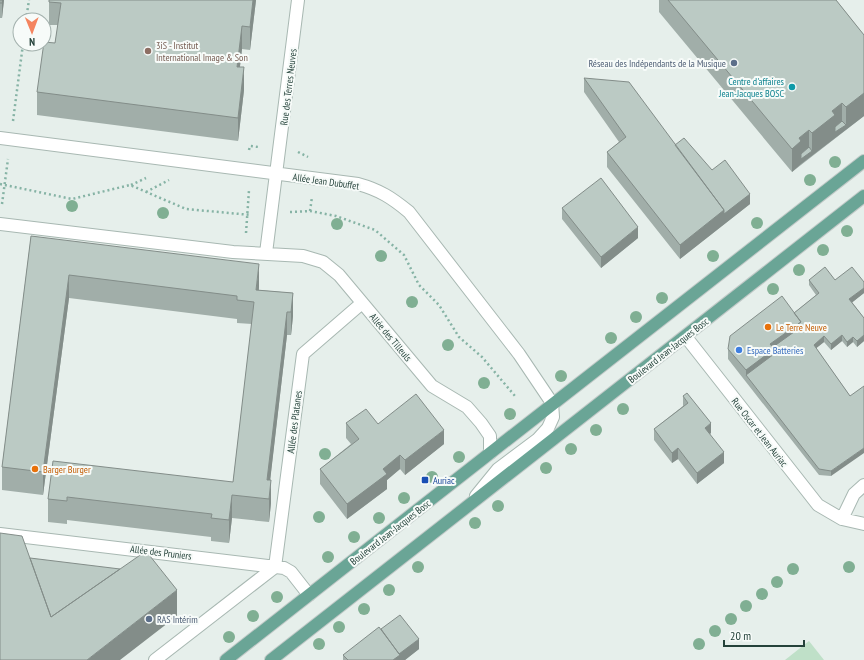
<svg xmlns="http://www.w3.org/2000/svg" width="864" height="660" font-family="'PT Sans Narrow',sans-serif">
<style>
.green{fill:#bfe0c8}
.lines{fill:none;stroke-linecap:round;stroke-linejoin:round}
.lane-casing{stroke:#a8b8b2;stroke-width:14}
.street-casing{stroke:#a8b8b2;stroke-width:14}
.primary-casing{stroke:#c2cac8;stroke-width:14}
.path{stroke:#86b3a5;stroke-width:2.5;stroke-dasharray:2 3;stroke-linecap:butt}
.lane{stroke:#fff;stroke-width:12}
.street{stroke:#fff;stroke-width:12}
.primary{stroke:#6aa596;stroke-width:12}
.tree{fill:#80af93}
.wall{fill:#a1aea9}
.shaded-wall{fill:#838d89}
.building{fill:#bbcac4;stroke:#838d89}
.education-dot{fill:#8d6e63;stroke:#f7fbf9;stroke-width:1.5}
.service-dot{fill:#5c6f8a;stroke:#f7fbf9;stroke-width:1.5}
.culture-dot{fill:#0f9aa8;stroke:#f7fbf9;stroke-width:1.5}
.food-dot{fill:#e8710a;stroke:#f7fbf9;stroke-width:1.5}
.shop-dot{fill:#3f7fe0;stroke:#f7fbf9;stroke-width:1.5}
.transit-dot{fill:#1a4fb4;stroke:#f7fbf9;stroke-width:1.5}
.labels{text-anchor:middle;stroke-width:4;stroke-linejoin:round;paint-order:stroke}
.education-label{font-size:10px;fill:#785e54;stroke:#f7fbf9;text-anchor:start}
.service-label{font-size:10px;fill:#4e5e75;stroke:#f7fbf9;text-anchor:end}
.culture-label{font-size:10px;fill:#0d838f;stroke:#f7fbf9;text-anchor:end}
.street-label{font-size:10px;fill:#24423a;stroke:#f7fbf9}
.food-label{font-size:10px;fill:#c56008;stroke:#f7fbf9;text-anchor:start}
.shop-label{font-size:10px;fill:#366cbe;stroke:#f7fbf9;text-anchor:start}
.transit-label{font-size:10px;fill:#164399;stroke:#f7fbf9;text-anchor:start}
</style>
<rect width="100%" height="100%" fill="#e6efeb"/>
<path class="green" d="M809 641 824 660H785Z"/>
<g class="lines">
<g class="lane-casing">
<path id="lane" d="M155 660 275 567"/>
</g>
<g class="street-casing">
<path id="street" d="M0 138 358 184C380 190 392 198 409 212L519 354 552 403 553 417 548 428 538 439 498 469 476 496
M0 224 233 252 303 256 323 262 339 275 432 386 467 407 481 423 490 436V453
M266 253 298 0
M686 337 818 505 842 519 864 524
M842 519 854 494 864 485
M0 534 284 568 291 572 309 595
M275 567 303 354 362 303"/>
</g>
<g class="primary-casing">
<path id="primary" d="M226 660C439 494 650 326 864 161
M271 660 864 196"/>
</g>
<path class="path" d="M26 20 29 0
M13 121 23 44
M249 150 250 146 259 147
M298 152 308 157
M0 184 72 199 130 185 186 209 251 215
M131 185 146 178
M146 192 169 180
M2 204 8 159
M310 211 312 197
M290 212 310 211 336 216 375 230 404 255 419 285 439 305 459 337 482 357 515 396
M246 233 249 190"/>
<use href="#lane" class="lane"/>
<use href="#street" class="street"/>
<use href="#primary" class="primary"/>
</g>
<g class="tree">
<circle cx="835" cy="162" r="6"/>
<circle cx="810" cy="180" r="6"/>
<circle cx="72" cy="206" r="6"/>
<circle cx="163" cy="213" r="6"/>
<circle cx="757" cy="223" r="6"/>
<circle cx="337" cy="224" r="6"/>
<circle cx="847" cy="231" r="6"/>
<circle cx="823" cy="250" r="6"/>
<circle cx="381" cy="256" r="6"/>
<circle cx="713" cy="256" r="6"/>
<circle cx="799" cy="270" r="6"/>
<circle cx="773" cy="289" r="6"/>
<circle cx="662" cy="298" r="6"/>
<circle cx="412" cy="302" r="6"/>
<circle cx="636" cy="317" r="6"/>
<circle cx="611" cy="338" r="6"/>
<circle cx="448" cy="345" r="6"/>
<circle cx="561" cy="376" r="6"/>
<circle cx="484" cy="383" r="6"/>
<circle cx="623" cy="409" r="6"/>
<circle cx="510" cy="414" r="6"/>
<circle cx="596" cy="430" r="6"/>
<circle cx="571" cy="449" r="6"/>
<circle cx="325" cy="454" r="6"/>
<circle cx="459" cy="457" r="6"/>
<circle cx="546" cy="468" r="6"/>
<circle cx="432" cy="477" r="6"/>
<circle cx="404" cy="498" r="6"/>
<circle cx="498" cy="506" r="6"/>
<circle cx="319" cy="517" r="6"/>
<circle cx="379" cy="518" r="6"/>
<circle cx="475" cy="523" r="6"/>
<circle cx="354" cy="537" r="6"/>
<circle cx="328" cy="557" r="6"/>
<circle cx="418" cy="567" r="6"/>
<circle cx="849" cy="567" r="6"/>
<circle cx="793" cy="569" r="6"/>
<circle cx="777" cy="582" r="6"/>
<circle cx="389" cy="590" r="6"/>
<circle cx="762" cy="594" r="6"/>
<circle cx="277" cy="597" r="6"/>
<circle cx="746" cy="606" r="6"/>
<circle cx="364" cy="609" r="6"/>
<circle cx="253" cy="616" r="6"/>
<circle cx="731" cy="619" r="6"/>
<circle cx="339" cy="627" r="6"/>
<circle cx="715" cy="631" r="6"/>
<circle cx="229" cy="637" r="6"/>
<circle cx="319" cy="644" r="6"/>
<circle cx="699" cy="644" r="6"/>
</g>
<path class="wall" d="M0 0H4L2 18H0Z
M49 0H256L250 50 242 49 240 67 244 90 238 141 37 115V92L55 43 58 25H49Z
M659 0H836L864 35V116L792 172 659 12Z
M584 78 712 170 750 204 680 259 607 167V152L619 142 584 92Z
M562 208 638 238 601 268 562 219Z
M31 236 259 287V290L293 293V316L291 335H287L270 480 271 503 269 522 232 518 229 543 211 541V537L67 520V524L48 522V499L233 482 252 324 237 323V319L69 298 43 495 2 490V467Z
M809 280H835L864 282V293L852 302 864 318V341L857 347 853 342 847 347 842 341 831 350 824 342 816 348 850 396 831 476 819 475 728 359V349L794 313 816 295 809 285Z
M683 396 711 433 710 434 724 463 697 484 678 459 672 463 654 440V429L683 406Z
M346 423 378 424 444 444 405 475 400 469 387 480V489L347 519 320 484V469L351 444 346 438Z
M381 629 419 649 405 660H343V655Z"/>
<path class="shaded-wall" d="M2 0H4L2 18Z
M253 0H256L250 50V27Z
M242 26V49L237 90V67Z
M244 67V90L238 141V118Z
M864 93V116L801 164V159L812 151V133L832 111 842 103V126L846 125V107Z
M809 130V153L801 159V164L792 172V149L799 138Z
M750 194V204L680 259V245L724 210Z
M638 227V238L601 268V257Z
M259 264V287L256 313V290Z
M69 275V298L43 495V472Z
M864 288V293L849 305V299Z
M293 293V316L291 335V312Z
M287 312V335L268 499 267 480Z
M801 322V332L774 359 746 375V370L770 344Z
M842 335V341L831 350V344Z
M864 335V341L857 347V341Z
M824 336V342L814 350V345Z
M853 337V342L847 347V342Z
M711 423V433L705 438V428Z
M444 430V444L405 475V460Z
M678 448V459L672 463V453Z
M864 448V453L831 476V471Z
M724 452V463L697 484V473Z
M400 455V469L387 480V489L347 519V504L383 469Z
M271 480V503L269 522V499Z
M232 495V518L229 543V520Z
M177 590V616L120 660H87Z
M419 639V649L405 660H393L397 655Z"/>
<path class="building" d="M0 0H2V3H0Z
M49 0H253L250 27 242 26 237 67H244L238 118 37 92 44 42 55 43 61 3 49 2Z
M668 0H836L864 35V93L846 107 842 103 832 111 835 115 812 133 809 130 799 138 801 141 792 149Z
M584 78 629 82 724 210 680 245 607 152 626 137Z
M842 121 846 125 835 132V127Z
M684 138 712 170 725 160 750 194 724 214V210L675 145Z
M809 147 812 151 801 159V154Z
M601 178 638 227 601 257 562 208Z
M31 236 259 264 256 290 293 293 291 312H287L267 480H271L269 499 232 495 229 520 211 518 212 514 67 497V501L48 499 53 461 233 482 254 302 237 300V296L69 275 43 472 2 467Z
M825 267 835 280 852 267 864 282V288L849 299 864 318V335L857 341 853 337 847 342 842 335 831 344 824 336 814 345 850 396 864 386V448L831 471 819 469 746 375 774 354V349L773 347 801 327 798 324 801 322 794 313 819 293 809 280Z
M782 296 801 322 770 344 774 349 746 370 728 349 730 336Z
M687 393 711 423 705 428 724 452 697 473 678 448 672 453 654 429 688 403 683 396Z
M416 394 444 430 405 460 400 455 383 469 387 474 347 504 320 469 359 439 346 423 366 409 378 424Z
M0 533 22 536 51 617 146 551 177 590 87 660H0Z
M30 558 120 569 51 617Z
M400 615 419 639 399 654 381 629Z
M379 627 400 655 393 660H348L343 655Z"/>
<circle class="education-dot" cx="148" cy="51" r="4"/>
<g class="service-dot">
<circle cx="734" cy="63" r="4"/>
<circle cx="149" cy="619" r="4"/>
</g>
<circle class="culture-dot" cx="792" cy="87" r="4"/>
<g class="food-dot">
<circle cx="768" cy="327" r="4"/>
<circle cx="35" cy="469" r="4"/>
</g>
<circle class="shop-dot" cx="739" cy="350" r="4"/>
<rect class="transit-dot" x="421" y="476" width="8" height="8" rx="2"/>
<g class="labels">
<g class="education-label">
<text x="156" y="49">3iS - Institut<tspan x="156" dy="12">International Image &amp; Son</tspan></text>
</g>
<g class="service-label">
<text x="726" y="67">Réseau des Indépendants de la Musique</text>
<text x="157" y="623" text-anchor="start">RAS Intérim</text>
</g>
<g class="culture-label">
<text x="784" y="85">Centre d'affaires<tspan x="784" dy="12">Jean-Jacques BOSC</tspan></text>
</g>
<g class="street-label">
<text transform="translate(288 87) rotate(-83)" y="4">Rue des Terres Neuves</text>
<text transform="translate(326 181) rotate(8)" y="4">Allée Jean Dubuffet</text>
<text transform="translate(391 337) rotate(50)" y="4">Allée des Tilleuls</text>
<text transform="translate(668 350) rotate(-38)" y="4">Boulevard Jean-Jacques Bosc</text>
<text transform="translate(294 422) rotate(-83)" y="4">Allée des Platanes</text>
<text transform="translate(760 432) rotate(52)" y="4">Rue Oscar et Jean Auriac</text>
<text transform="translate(390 532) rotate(-38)" y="4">Boulevard Jean-Jacques Bosc</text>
<text transform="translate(161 552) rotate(7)" y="4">Allée des Pruniers</text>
</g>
<g class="food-label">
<text x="776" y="331">Le Terre Neuve</text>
<text x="43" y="473">Barger Burger</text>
</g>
<g class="shop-label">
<text x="747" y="354">Espace Batteries</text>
</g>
<g class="transit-label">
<text x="433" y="484">Auriac</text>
</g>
</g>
<g transform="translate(32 32) rotate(179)"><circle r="19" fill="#f7fbf9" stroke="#a3b1ad"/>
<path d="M0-3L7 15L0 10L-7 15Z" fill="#f4845f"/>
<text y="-6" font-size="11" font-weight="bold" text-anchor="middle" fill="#24423a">N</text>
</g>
<path d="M724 640v6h80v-6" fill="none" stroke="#24423a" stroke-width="2"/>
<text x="730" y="640" font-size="12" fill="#24423a" stroke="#f7fbf9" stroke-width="3" paint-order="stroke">20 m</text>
</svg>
